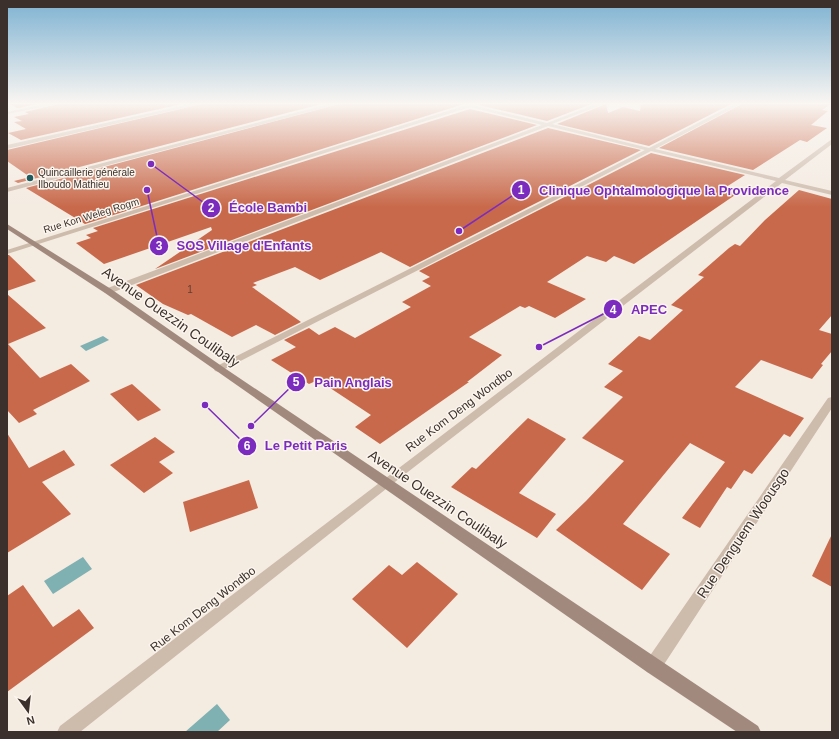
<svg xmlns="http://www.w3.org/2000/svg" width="839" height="739" font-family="Arial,sans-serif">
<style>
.water{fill:#7fb0b2}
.building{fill:#c8694b}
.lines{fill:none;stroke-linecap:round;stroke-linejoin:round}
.minor{fill:#cdbbac;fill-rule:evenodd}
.tertiary{fill:#cdbbac;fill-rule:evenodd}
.secondary{fill:#a18a7d;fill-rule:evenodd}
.poi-dot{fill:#1f5a5e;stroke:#fbf5ee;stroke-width:1.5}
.labels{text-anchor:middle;stroke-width:3;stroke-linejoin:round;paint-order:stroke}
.far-poi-label{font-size:10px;fill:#3b302b;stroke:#fbf5ee;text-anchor:start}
.far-street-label{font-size:10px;fill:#3b302b;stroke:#fbf5ee}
.number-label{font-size:10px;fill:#5e3e33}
.street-label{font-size:12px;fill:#3b302b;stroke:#fbf5ee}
.near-street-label{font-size:14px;fill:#3b302b;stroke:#fbf5ee}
.leader{fill:none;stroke:#7b2cbf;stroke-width:1.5}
.callout-dot{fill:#7b2cbf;stroke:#fbf5ee;stroke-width:1.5}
.mark-label{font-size:12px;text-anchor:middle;font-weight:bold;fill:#fff}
.callout-label{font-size:13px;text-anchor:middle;font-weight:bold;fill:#7b2cbf;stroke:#fbf5ee;stroke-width:3;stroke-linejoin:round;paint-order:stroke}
</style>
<rect width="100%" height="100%" fill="#f4ebe1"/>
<path class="water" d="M103 336 109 340 86 351 80 346Z
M83 557 92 569 53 594 44 581Z
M217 704 230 720 217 732H185Z"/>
<path class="building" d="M8 103H41L18 108Z
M63 103H186L21 140 8 133 26 129 14 122 22 121 14 117 29 114 25 112Z
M206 103H325L18 183 14 181 30 177 7 161V150Z
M343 103H467L85 224 26 188Z
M482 103H594L547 121 479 105Z
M641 103H733L649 146 557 124 606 104 608 113 623 107 640 111Z
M744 103H832L822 110 828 111 811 125 827 128 807 142 800 140 753 170 659 148Z
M470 109 537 125 155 269 212 230 211 227 104 264 76 243 91 238 86 235 98 231 93 228Z
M548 128 641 150 410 267 381 252 320 280 295 267 253 283 257 285 252 287 301 322 275 335 256 325 232 337 191 314 188 315 163 304 136 285Z
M651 153 745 175 723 189 738 193 634 264 614 256 606 262 587 256 547 282 586 299 555 318 529 306 525 308 520 306 469 337 502 355 467 382H469L380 444 355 427 371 415 318 380 309 384 271 360 296 347 284 340 309 328 319 335 335 327 355 338 411 307 402 302 431 286 422 281 430 277 419 271Z
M799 190 832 199V315L819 330 832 334V351L821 364 823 365 812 379 761 360 735 387 804 418 790 437 784 434 752 474 744 470 731 489 727 487 700 528 682 518 725 462 690 443 623 524 670 554 642 590 556 530 586 501 624 461 582 438 623 397 604 387 623 371 608 364 639 336 650 340 683 310 671 305 704 277 698 275 729 248 735 244 740 246 765 220Z
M7 255H9L36 281 7 291Z
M7 294 46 328 8 344 40 378 71 364 90 381 33 410 37 414 19 423 7 410Z
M132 384 159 408 161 410 138 421 110 394Z
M528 418 566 439 519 493 556 514 537 538 451 487 472 467 476 469Z
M7 433 29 468 64 450 75 465 42 482 71 514 7 553Z
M155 437 175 452 159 462 173 473 144 493 110 465Z
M249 480 258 508 190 532 183 502Z
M832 534V587L812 576Z
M417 562 458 594 407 648 352 599 389 565 402 575Z
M23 585 53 627 79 609 94 628 7 692V596Z"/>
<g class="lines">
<path class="minor" d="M51 103H62L7 114V112Z
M195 103H205L7 149V145Z
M473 103H481L475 106 547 123 599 103H606L552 124 649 148 737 103H743L655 149 779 178 832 139V144L785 180 832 191V195L782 183 391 485 80 732H57L60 726 776 181 651 151 219 372 215 371 214 369 215 367 645 150 548 126 111 293H105L104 291 105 289 542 125 470 107 7 254V250Z
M832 397V408L659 672 653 674 647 672 645 666 647 660 828 398Z"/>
<path class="tertiary" d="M333 103H342L7 192V188Z"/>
<path class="secondary" d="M7 224 111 289 223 367 758 726 761 732H737L647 672 105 293 7 229Z"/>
</g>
<linearGradient id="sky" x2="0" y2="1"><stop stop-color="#7eb2d2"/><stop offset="0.5" stop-color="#faf6f2"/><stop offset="1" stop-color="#faf6f2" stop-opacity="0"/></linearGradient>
<rect width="839" height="207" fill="url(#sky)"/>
<circle class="poi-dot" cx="30" cy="178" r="4"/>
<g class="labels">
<g class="far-poi-label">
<text x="38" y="176">Quincaillerie générale<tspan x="38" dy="12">Ilboudo Mathieu</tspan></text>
</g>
<g class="far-street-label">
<text transform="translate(91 215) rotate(-17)" y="4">Rue Kon Weleg Rogm</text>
</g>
<g class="number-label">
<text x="190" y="293">1</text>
</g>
<g class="street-label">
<text transform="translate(459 410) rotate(-37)" y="4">Rue Kom Deng Wondbo</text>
<text transform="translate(203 609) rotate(-38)" y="4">Rue Kom Deng Wondbo</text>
</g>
<g class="near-street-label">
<text transform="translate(171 317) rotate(35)" y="5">Avenue Ouezzin Coulibaly</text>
<text transform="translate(438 499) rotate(34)" y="5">Avenue Ouezzin Coulibaly</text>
<text transform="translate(743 533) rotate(-56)" y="5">Rue Denguem Woousgo</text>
</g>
</g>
<path class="leader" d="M459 231L521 190M151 164L211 208M147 190L159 246M539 347L613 309M251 426L296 382M205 405L247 446"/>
<g class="callout-dot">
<circle cx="459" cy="231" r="4"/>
<circle cx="151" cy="164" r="4"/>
<circle cx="147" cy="190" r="4"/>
<circle cx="539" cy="347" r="4"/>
<circle cx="251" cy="426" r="4"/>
<circle cx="205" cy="405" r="4"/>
<circle cx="521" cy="190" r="10"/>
<circle cx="211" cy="208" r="10"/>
<circle cx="159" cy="246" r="10"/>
<circle cx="613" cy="309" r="10"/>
<circle cx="296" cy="382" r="10"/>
<circle cx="247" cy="446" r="10"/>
</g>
<g class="mark-label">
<text x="521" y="194">1</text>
<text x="211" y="212">2</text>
<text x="159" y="250">3</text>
<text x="613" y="314">4</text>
<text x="296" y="386">5</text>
<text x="247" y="450">6</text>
</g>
<g class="callout-label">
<text x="664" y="195">Clinique Ophtalmologique la Providence</text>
<text x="268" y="212">École Bambi</text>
<text x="244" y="250">SOS Village d'Enfants</text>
<text x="649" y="314">APEC</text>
<text x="353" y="387">Pain Anglais</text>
<text x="306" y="450">Le Petit Paris</text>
</g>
<rect width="839" height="739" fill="none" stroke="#3b302b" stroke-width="16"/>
<g transform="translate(28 711) rotate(165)" stroke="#fbf5ee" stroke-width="3" paint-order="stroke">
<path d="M0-3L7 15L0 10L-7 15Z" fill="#3b302b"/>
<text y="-6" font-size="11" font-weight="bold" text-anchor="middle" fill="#3b302b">N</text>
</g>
</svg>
